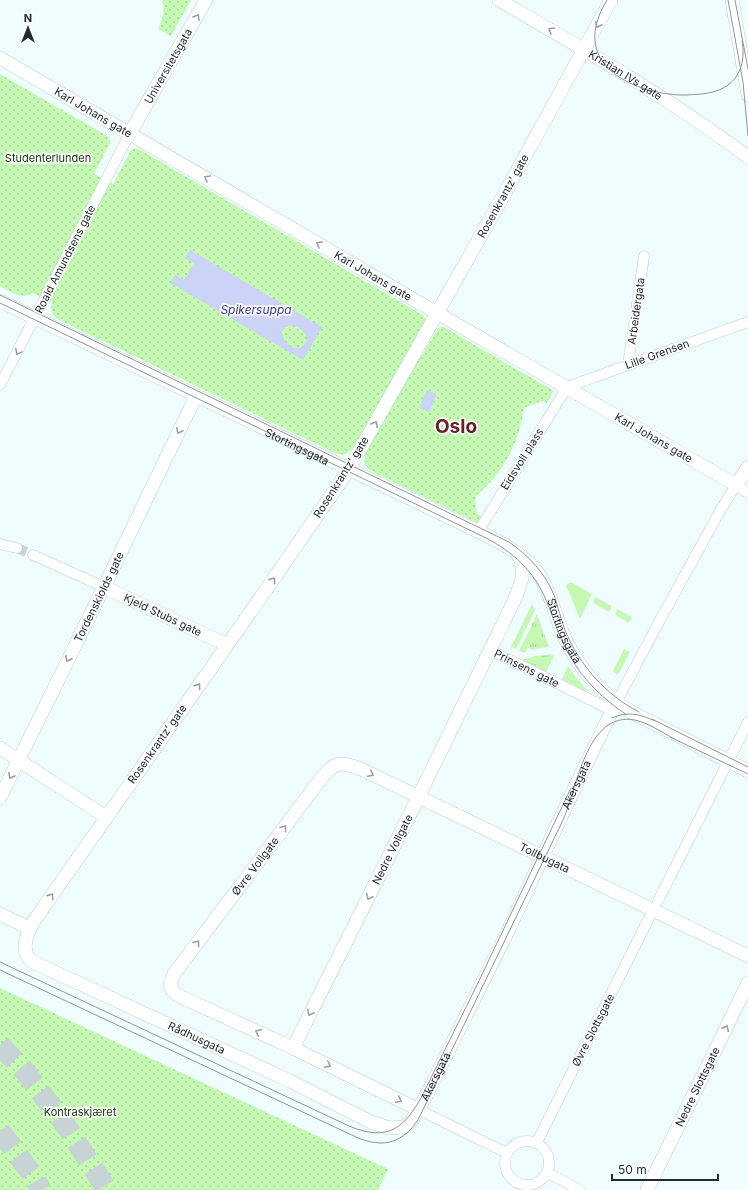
<svg xmlns="http://www.w3.org/2000/svg" width="748" height="1190" font-family="Inter,sans-serif">
<style>
.grass{fill:url(#grass-tufts)}
.park{fill:url(#park-dots)}
.garden{fill:#c4f8b3}
.water{fill:#cbd3f7;fill-rule:evenodd}
.lines{fill:none;stroke-linecap:round;stroke-linejoin:round}
.pedestrian-tunnel{stroke:#c7d3d5;stroke-width:10;stroke-dasharray:10 5;stroke-linecap:butt}
.trunk-tunnel{stroke:#c7d3d5;stroke-width:21;stroke-dasharray:21 10;stroke-linecap:butt}
.pedestrian-casing{stroke:#bbd0d3;stroke-width:11}
.minor-casing{stroke:#bbd0d3;stroke-width:14}
.pedestrian{stroke:#fff;stroke-width:10}
.minor{stroke:#fff;stroke-width:13}
.tram{stroke:#8b9697;stroke-width:1}
.oneway{stroke:#9ca0a0}
.labels{text-anchor:middle;stroke-width:3.5;stroke-linejoin:round;paint-order:stroke}
.street-label{font-size:11px;fill:#232c2d;stroke:#fff}
.park-label{font-size:11px;fill:#0e3500;stroke:#fff}
.water-label{font-size:12px;font-style:italic;fill:#35399c;stroke:#fff}
.town-label{font-size:19px;font-weight:bold;fill:#662128;stroke:#fff}
</style>
<defs>
<pattern id="grass-tufts" width="24" height="20" patternUnits="userSpaceOnUse"><rect width="24" height="20" fill="#c4f8b3"/><path d="M3 7l-1-3M5 7V3M7 7l1-3M15 17l-1-3M17 17v-4M19 17l1-3" fill="none" stroke="#a8d59a"/></pattern>
<pattern id="park-dots" width="8" height="8" patternUnits="userSpaceOnUse"><rect width="8" height="8" fill="#c4f8b3"/><path d="M2 2h.1M6 6h.1" fill="none" stroke="#a8d59a" stroke-width="1.8" stroke-linecap="round"/></pattern>
</defs>
<rect width="100%" height="100%" fill="#f0fdff"/>
<path class="grass" d="M537 614 549 647 534 649 533 650 528 648 525 653 519 651Z
M549 654 554 656 546 672 521 660 533 657 534 656 548 655Z"/>
<path class="park" d="M162 0H191L171 36 158 29C163 19 165 11 162 0Z
M0 74 109 137 110 143 94 174 113 184 131 150 135 148 139 149 423 315 425 318V322L409 351 421 357 437 329 440 327H444L554 391 547 403 542 401 524 408C519 444 503 473 475 497L477 514 486 519 482 525 371 471C363 466 363 459 367 450L355 445C350 453 344 457 335 453L57 319C51 314 50 310 52 302L32 293C23 301 9 291 0 286Z
M0 988 388 1169 378 1190H0Z"/>
<path class="garden" d="M571 582 592 594 580 619 566 585Z
M595 597 612 606 609 612 593 603Z
M532 604 535 610 516 649 511 647Z
M617 609 632 617 629 623 615 615Z
M624 649 630 652 618 675 613 671Z
M568 666 577 679 588 691 587 692 562 679Z"/>
<path class="water" d="M190 250 322 327 303 360 170 283 175 275 184 280 194 263 185 258ZM286 326C295 324 306 330 307 339 302 358 281 344 282 331Z
M427 390 437 395 429 412 419 407Z"/>
<g class="lines">
<path class="pedestrian-tunnel" d="M17 548 33 555"/>
<path class="trunk-tunnel" d="M0 1045 27 1074 69 1130 107 1190
M0 1131 35 1178 41 1190"/>
<g class="pedestrian-casing">
<g id="pedestrian">
<path d="M628 365 644 256"/>
<path d="M0 385 130 133"/>
<path d="M478 532 567 387 748 322"/>
<path d="M0 544 17 548"/>
<path d="M33 555 104 587"/>
<path id="s1" d="M490 650 613 711"/>
<path d="M616 703 659 622 720 511 736 485 748 493"/>
<path d="M658 901 748 722"/>
<path d="M419 1110 507 1153"/>
<circle cx="527" cy="1163" r="22"/>
<path d="M537 1142 649 918"/>
<path d="M548 1173 580 1190"/>
</g>
</g>
<g class="minor-casing">
<g id="minor">
<path id="s2" d="M499 0C583 49 669 98 748 157"/>
<path id="s3" d="M611 0 506 191 348 471 277 574 36 918C28 930 19 948 31 961L290 1081 371 1122 389 1128 404 1127 411 1122 427 1094 509 929 575 787 616 703"/>
<path d="M732 0 748 95"/>
<path id="s4" d="M0 58 418 302 736 485 748 467"/>
<path id="s5" d="M130 133 206 0"/>
<path id="s6" d="M0 301 465 525C490 537 521 550 538 573 550 591 554 610 561 629 575 665 601 695 633 713L748 771"/>
<path id="s7" d="M104 587 227 645"/>
<path d="M0 748 106 817"/>
<path id="s8" d="M0 798 104 587 196 396"/>
<path d="M0 914 29 928"/>
<path id="s9" d="M293 1048 411 812 513 603C519 589 528 570 518 555"/>
<path id="s10" d="M419 1110 293 1048 177 995 172 990 170 984 174 974 320 780C335 761 339 761 361 769L748 956"/>
<path id="s11" d="M647 1190 748 983"/>
</g>
</g>
<use href="#pedestrian" class="pedestrian"/>
<use href="#minor" class="minor"/>
<g class="tram">
<path d="M607 0C603 7 599 14 597 22 582 74 647 96 687 95 701 94 716 94 728 85 742 75 745 57 742 41"/>
<path d="M728 0 743 82 748 136"/>
<path d="M735 0 748 69"/>
<path d="M0 295 509 542C529 556 545 573 554 595 558 607 561 619 565 630 579 665 606 695 639 712"/>
<path id="s12" d="M0 303 486 538C513 552 534 571 546 600 554 619 559 638 570 656 583 680 604 700 627 715"/>
<path d="M612 718C627 711 640 714 655 721"/>
<path d="M652 719 748 767"/>
<path d="M670 737 748 774"/>
<path d="M0 962 349 1126C389 1143 406 1127 424 1092L476 987 571 788"/>
<path d="M0 970 356 1137C383 1149 404 1143 419 1118L563 820C577 789 586 711 635 720 648 723 662 732 674 739"/>
</g>
</g>
<defs><path id="oneway-chevron" d="M-2-3.5L2.5 0L-2 3.5" fill="none" stroke-width="1.6" stroke-linecap="round" stroke-linejoin="round"/></defs>
<g class="oneway">
<use href="#oneway-chevron" transform="translate(197 17) rotate(-60)"/>
<use href="#oneway-chevron" transform="translate(598 25) rotate(117)"/>
<use href="#oneway-chevron" transform="translate(551 30) rotate(-150)"/>
<use href="#oneway-chevron" transform="translate(207 178) rotate(-150)"/>
<use href="#oneway-chevron" transform="translate(319 244) rotate(-150)"/>
<use href="#oneway-chevron" transform="translate(18 352) rotate(118)"/>
<use href="#oneway-chevron" transform="translate(375 424) rotate(-60)"/>
<use href="#oneway-chevron" transform="translate(179 431) rotate(116)"/>
<use href="#oneway-chevron" transform="translate(273 580) rotate(-55)"/>
<use href="#oneway-chevron" transform="translate(68 659) rotate(116)"/>
<use href="#oneway-chevron" transform="translate(198 686) rotate(-55)"/>
<use href="#oneway-chevron" transform="translate(371 774) rotate(26)"/>
<use href="#oneway-chevron" transform="translate(11 776) rotate(116)"/>
<use href="#oneway-chevron" transform="translate(284 828) rotate(-53)"/>
<use href="#oneway-chevron" transform="translate(51 896) rotate(-55)"/>
<use href="#oneway-chevron" transform="translate(369 897) rotate(117)"/>
<use href="#oneway-chevron" transform="translate(197 943) rotate(-53)"/>
<use href="#oneway-chevron" transform="translate(310 1013) rotate(117)"/>
<use href="#oneway-chevron" transform="translate(726 1028) rotate(-64)"/>
<use href="#oneway-chevron" transform="translate(258 1032) rotate(-155)"/>
<use href="#oneway-chevron" transform="translate(328 1065) rotate(26)"/>
<use href="#oneway-chevron" transform="translate(399 1100) rotate(26)"/>
</g>
<g class="labels">
<g class="street-label">
<text dy="4" stroke="none"><textPath href="#s5" startOffset="77">Universitetsgata</textPath></text>
<text dy="4" stroke="none"><textPath href="#s2" startOffset="147">Kristian IVs gate</textPath></text>
<text dy="4" stroke="none"><textPath href="#s4" startOffset="108">Karl Johans gate</textPath></text>
<text transform="translate(503 196) rotate(-61)" y="4">Rosenkrantz’ gate</text>
<text transform="translate(65 259) rotate(-63)" y="4">Roald Amundsens gate</text>
<text dy="4" stroke="none"><textPath href="#s4" startOffset="432">Karl Johans gate</textPath></text>
<text transform="translate(636 311) rotate(-82)" y="4">Arbeidergata</text>
<text transform="translate(657 354) rotate(-20)" y="4">Lille Grensen</text>
<text dy="4" stroke="none"><textPath href="#s4" startOffset="756">Karl Johans gate</textPath></text>
<text dy="4" stroke="none"><textPath href="#s12" startOffset="330">Stortingsgata</textPath></text>
<text transform="translate(522 459) rotate(-58)" y="4">Eidsvoll plass</text>
<text transform="translate(341 477) rotate(-58)" y="4">Rosenkrantz’ gate</text>
<text dy="4" stroke="none"><textPath href="#s8" startOffset="224">Tordenskiolds gate</textPath></text>
<text dy="4" stroke="none"><textPath href="#s7" startOffset="65">Kjeld Stubs gate</textPath></text>
<text dy="4" stroke="none"><textPath href="#s6" startOffset="668">Stortingsgata</textPath></text>
<text dy="4" stroke="none"><textPath href="#s1" startOffset="41">Prinsens gate</textPath></text>
<text transform="translate(157 744) rotate(-55)" y="4">Rosenkrantz’ gate</text>
<text dy="4" stroke="none"><textPath href="#s3" startOffset="1926">Akersgata</textPath></text>
<text dy="4" stroke="none"><textPath href="#s9" startOffset="222">Nedre Vollgate</textPath></text>
<text dy="4" stroke="none"><textPath href="#s10" startOffset="787">Tollbugata</textPath></text>
<text dy="4" stroke="none"><textPath href="#s10" startOffset="427">Øvre Vollgate</textPath></text>
<text transform="translate(593 1030) rotate(-63)" y="4">Øvre Slottsgate</text>
<text dy="4" stroke="none"><textPath href="#s3" startOffset="1314">Rådhusgata</textPath></text>
<text dy="4" stroke="none"><textPath href="#s3" startOffset="1602">Akersgata</textPath></text>
<text dy="4" stroke="none"><textPath href="#s11" startOffset="115">Nedre Slottsgate</textPath></text>
</g>
<g class="park-label">
<text x="48" y="162">Studenterlunden</text>
<text x="80" y="1116">Kontraskjæret</text>
</g>
<g class="water-label">
<text x="256" y="314">Spikersuppa</text>
</g>
<g class="town-label">
<text x="456" y="433">Oslo</text>
</g>
</g>
<g transform="translate(28 28)" stroke="#ffffff" stroke-width="3" paint-order="stroke">
<path d="M0-3L7 15L0 10L-7 15Z" fill="#232c2d"/>
<text y="-6" font-size="11" font-weight="bold" text-anchor="middle" fill="#232c2d">N</text>
</g>
<path d="M612 1174v6h106v-6" fill="none" stroke="#232c2d" stroke-width="2"/>
<text x="618" y="1174" font-size="12" fill="#232c2d" stroke="#ffffff" stroke-width="3" paint-order="stroke">50 m</text>
</svg>
